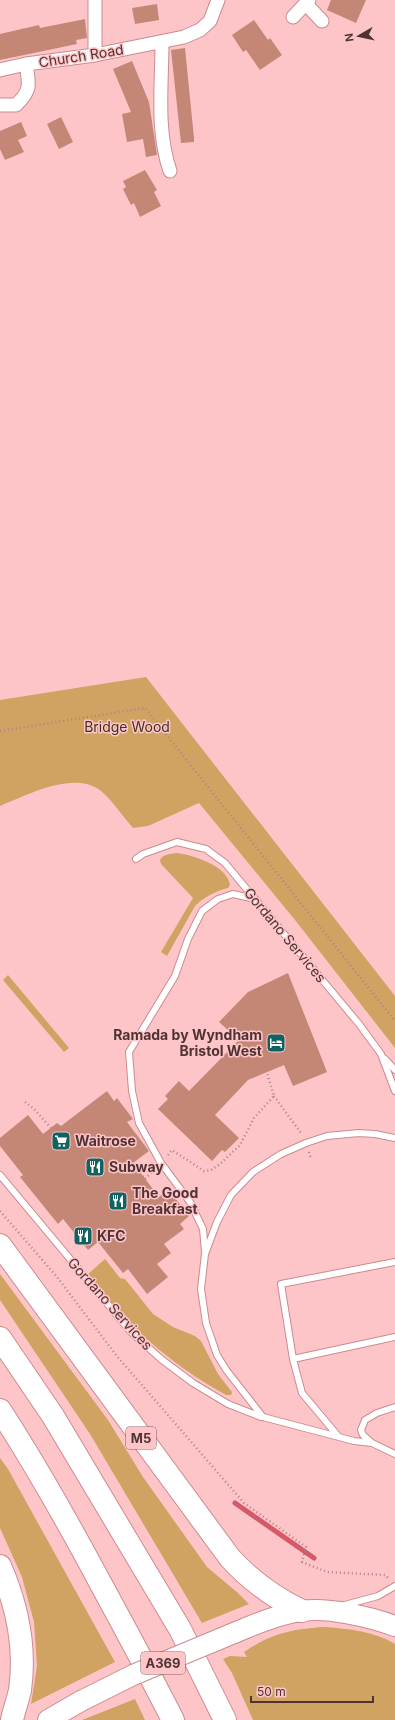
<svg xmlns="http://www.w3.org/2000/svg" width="395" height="1720" font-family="Inter,sans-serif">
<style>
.green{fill:#d0a362}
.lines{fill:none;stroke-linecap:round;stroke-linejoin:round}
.stream{stroke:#d45a68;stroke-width:5}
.building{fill:#c48675}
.service-casing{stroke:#cc8a8e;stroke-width:8}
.minor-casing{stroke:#cc8a8e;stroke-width:15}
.primary-casing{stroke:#cc8a8e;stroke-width:22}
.motorway-casing{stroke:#cc8a8e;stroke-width:24}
.path{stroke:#af8385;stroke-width:2.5;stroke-dasharray:1 3;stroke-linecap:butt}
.service{stroke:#fff;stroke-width:6}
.minor{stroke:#fff;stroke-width:13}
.primary{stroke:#fff;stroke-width:20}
.motorway{stroke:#fff;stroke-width:22}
.primary-bridge-casing{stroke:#cc8a8e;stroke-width:22;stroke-linecap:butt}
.primary-bridge{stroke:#fff;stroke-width:20}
.labels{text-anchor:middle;stroke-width:3;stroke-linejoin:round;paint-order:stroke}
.shield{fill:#fec5c8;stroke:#845f60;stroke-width:1}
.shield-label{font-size:13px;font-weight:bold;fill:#4f3334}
.street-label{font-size:14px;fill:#4f3334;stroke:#fec5c8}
.park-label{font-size:14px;fill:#40321f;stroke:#fec5c8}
.poi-label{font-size:14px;font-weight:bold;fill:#4f3334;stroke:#fec5c8;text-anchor:start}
</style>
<rect width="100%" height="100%" fill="#fec5c8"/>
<path class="green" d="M146 677 395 996V1048L295 920 199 803 148 826 133 828C123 817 112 800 101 791 74 770 28 795 0 806V700Z
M177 853C193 855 228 866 230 885L228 888C216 891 204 897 195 906L167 956 161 952 193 898 161 864 160 860C163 854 170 854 177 853Z
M8 975 69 1048 64 1052 3 980Z
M105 1259 120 1278 125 1279 153 1314 173 1327 195 1336 201 1341 218 1374 232 1392 231 1395H226C170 1364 126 1325 88 1274Z
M0 1274 108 1420 143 1477 207 1567 238 1593 249 1604 202 1623 90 1434 0 1300Z
M0 1458 8 1469 115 1662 31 1704 37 1666 34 1622 22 1577 0 1528Z
M325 1627C349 1629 374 1631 395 1644V1720H253L232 1673 223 1659 230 1656 247 1657 244 1652C272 1633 292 1629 325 1627Z
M135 1699 145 1720H82Z"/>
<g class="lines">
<path class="stream" d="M235 1503 314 1558"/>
</g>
<path class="building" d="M331 0H366L356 23 327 10Z
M157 4 159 20 135 24 132 8Z
M85 19 87 38 76 40 77 44 0 60V34L39 25 40 28Z
M254 20 268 40 270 38 282 55 260 70 246 50 243 52 232 35Z
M185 48 194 138V142L181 143 171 50Z
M132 61 149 102 157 155 146 157 143 139 127 142 122 114 131 112 113 69Z
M61 117 73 142 59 149 47 124Z
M21 122 27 136 18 140 24 152 5 160 0 149V131Z
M145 170 157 190 154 192 161 206 140 217 134 203 131 205 123 189 126 187 123 181Z
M288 973 327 1072 293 1086 284 1065 248 1080 215 1115 239 1138 225 1152 222 1150 212 1161 158 1109 168 1099 165 1096 179 1081 189 1091 239 1040 219 1022 248 992Z
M107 1091 114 1101 117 1098 133 1119 127 1122 149 1151 133 1163 159 1197 168 1189 189 1216 180 1224 184 1229 164 1244 171 1253 157 1264 168 1277 147 1294 128 1269 123 1273 98 1242 88 1250 63 1219 58 1224 20 1177 23 1175 0 1146V1138L28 1115 43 1134 57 1123 61 1126Z"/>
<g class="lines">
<g class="service-casing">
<path id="service" d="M136 859 143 854 177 842 206 849 225 863 359 1024 381 1054 395 1091
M385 1059 395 1070
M395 1138 375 1134 359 1133 327 1136 306 1143 281 1154 253 1172 231 1195 217 1222 205 1254 201 1289 206 1323 217 1355 227 1371 263 1417 354 1441 372 1443 395 1454
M0 1175 131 1332 161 1359 193 1383 228 1404 261 1417
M205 1252 203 1229 190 1202 161 1163 139 1123 132 1091 129 1052 175 976 188 939 202 911 218 899 233 894 255 899
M293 1359 395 1337
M338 1436 302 1393 293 1359 281 1284 395 1262
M372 1443 363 1435 361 1430 365 1420 377 1413 395 1407
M341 1606 378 1596 395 1586"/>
</g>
<g class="minor-casing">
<path id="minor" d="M95 0V55
M306 4 322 21
M293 17 309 0
M162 42C162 85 156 130 170 171
M0 70 26 64 95 55 184 37 200 30 210 21 218 0
M0 105H16C32 90 29 84 26 64"/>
</g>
<g class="primary-casing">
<path id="primary" d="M246 1628C263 1621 283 1613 302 1611 328 1607 370 1617 395 1626
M48 1720 81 1701"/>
</g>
<g class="motorway-casing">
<path id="motorway" d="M0 1245 230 1558C251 1581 273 1597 302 1611
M0 1338 53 1416 180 1629 225 1720
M0 1410C37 1467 70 1526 102 1586 126 1630 150 1675 173 1720
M0 1566C17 1605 26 1648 20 1690 18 1700 14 1710 12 1720"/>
</g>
<path class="path" d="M0 731 145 708 395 1021
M274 1096 301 1133
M25 1102 34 1109 51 1128
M309 1152 311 1159
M168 1155 172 1150 204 1171 211 1170 220 1164 240 1145 254 1118 274 1096 267 1073
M128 1157 145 1179 154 1170
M0 1211 57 1277 116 1355 244 1503 306 1547 302 1562 327 1572 385 1575 388 1578"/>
<use href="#service" class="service"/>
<use href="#minor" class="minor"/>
<use href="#primary" class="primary"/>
<use href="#motorway" class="motorway"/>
<g class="primary-bridge-casing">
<path id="primary-bridge" d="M81 1701 133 1675 246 1628"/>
</g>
<use href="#primary-bridge" class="primary-bridge"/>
</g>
<defs>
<g id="hotel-square" transform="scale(1)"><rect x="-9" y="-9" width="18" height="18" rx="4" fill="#116262" stroke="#fec5c8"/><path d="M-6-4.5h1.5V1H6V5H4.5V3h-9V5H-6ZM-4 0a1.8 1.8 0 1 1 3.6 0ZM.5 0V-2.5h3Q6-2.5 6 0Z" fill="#fff"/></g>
<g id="supermarket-square" transform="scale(1)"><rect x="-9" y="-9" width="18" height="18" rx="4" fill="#116262" stroke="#fec5c8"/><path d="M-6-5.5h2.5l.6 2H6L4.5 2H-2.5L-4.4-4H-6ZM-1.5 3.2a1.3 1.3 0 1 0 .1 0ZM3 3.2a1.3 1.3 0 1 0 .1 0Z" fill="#fff"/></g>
<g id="restaurant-square" transform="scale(1)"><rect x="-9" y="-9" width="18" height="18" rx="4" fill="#116262" stroke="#fec5c8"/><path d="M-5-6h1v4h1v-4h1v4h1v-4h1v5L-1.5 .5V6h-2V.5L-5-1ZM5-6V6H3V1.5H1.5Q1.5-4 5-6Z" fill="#fff"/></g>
</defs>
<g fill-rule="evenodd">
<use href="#hotel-square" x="276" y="1043"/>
<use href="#supermarket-square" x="61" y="1141"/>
<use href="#restaurant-square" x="95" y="1167"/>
<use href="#restaurant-square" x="118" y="1201"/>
<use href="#restaurant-square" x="83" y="1236"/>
</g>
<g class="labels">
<g class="shield">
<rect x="126" y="1427" width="30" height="22" rx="3"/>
<rect x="141" y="1652" width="44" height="22" rx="3"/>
</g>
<g class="shield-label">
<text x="141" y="1443">M5</text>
<text x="163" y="1668">A369</text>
</g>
<g class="street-label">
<text transform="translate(81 56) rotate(-9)" y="5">Church Road</text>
<text transform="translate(285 935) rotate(50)" y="5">Gordano Services</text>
<text transform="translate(110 1304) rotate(48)" y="5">Gordano Services</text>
</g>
<g class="park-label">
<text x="127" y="732">Bridge Wood</text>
</g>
<g class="poi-label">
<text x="262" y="1040" text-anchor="end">Ramada by Wyndham<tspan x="262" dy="16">Bristol West</tspan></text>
<text x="75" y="1146">Waitrose</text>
<text x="109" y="1172">Subway</text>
<text x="132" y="1198">The Good<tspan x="132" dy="16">Breakfast</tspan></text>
<text x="97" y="1241">KFC</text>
</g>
</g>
<g transform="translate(359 36) rotate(261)" stroke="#fec5c8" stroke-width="3" paint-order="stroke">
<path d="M0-3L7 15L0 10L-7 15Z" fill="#4f3334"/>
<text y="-6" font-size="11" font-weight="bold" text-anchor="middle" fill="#4f3334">N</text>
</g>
<path d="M251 1696v6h122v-6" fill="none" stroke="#4f3334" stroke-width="2"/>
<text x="257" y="1696" font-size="12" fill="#4f3334" stroke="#fec5c8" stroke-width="3" paint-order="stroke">50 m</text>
</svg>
